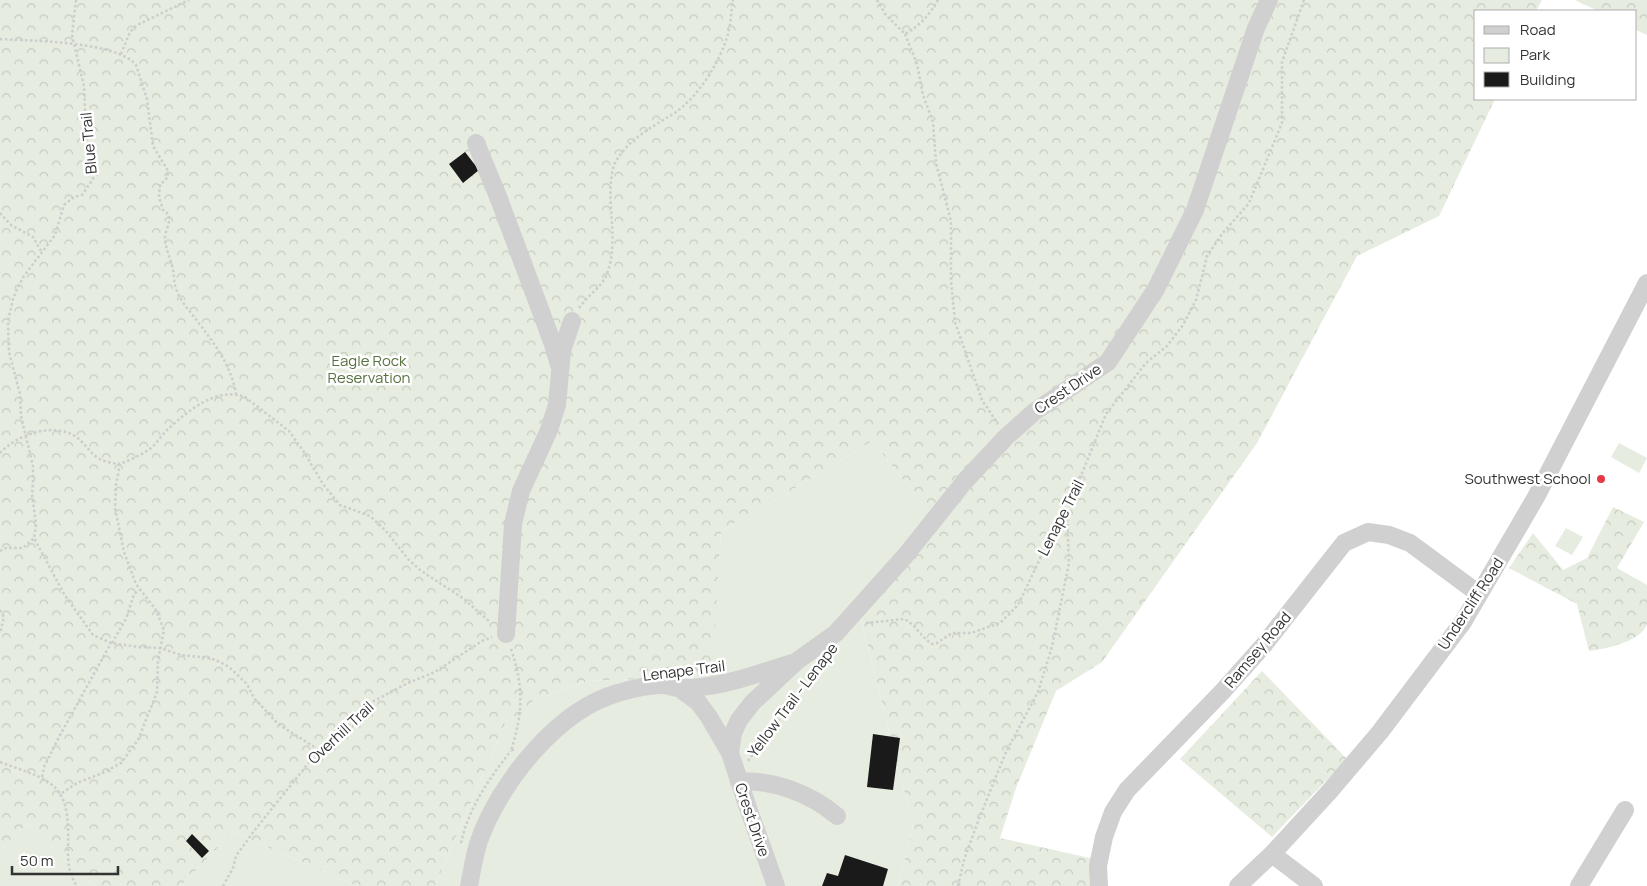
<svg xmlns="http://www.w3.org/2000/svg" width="1647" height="886" font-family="Manrope,sans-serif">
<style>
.green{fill:#e6ecdf}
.forest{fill:url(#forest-crowns)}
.building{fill:#1a1a1a}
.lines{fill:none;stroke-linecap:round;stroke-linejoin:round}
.path{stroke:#cdcdcd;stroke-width:2.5;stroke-dasharray:2.5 2.5;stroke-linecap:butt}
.minor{stroke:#d0d0d0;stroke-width:18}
.poi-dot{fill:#e63946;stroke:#fff;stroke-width:2}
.labels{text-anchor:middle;stroke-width:5;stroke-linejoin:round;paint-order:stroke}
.street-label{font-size:15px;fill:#333;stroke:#fff}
.park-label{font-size:15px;fill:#56703f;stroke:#fff}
.poi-label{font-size:15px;fill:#333;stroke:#fff;text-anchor:end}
</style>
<defs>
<pattern id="forest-crowns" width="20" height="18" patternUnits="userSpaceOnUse" patternTransform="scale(1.25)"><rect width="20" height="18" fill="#e6ecdf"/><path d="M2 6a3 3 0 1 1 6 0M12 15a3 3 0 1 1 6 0" fill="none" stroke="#c6cbc0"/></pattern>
</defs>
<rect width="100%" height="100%" fill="#fff"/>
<path class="green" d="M872 441 935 519 860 615 913 826 898 886H435L506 721 527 711 533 701 587 681 711 677 721 531 807 481Z
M1619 443 1647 458 1639 473 1611 457Z
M1566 528 1583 537 1572 555 1555 546Z
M27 824 95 886H0V850Z
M233 832 357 886H181Z"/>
<path class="forest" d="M0 0H1542L1536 11H1476V99H1495L1439 216 1357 256 1257 443 1102 662 1056 691 1016 788 1000 838 1094 859 1095 886H898L913 826 860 615 935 519 872 441 807 481 721 531 712 677 587 681 533 701 527 711 506 721 435 886H357L233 832 181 886H95L27 824 0 850Z
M1575 0H1647V35L1636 30V11H1598Z
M1613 507 1644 522 1617 568 1647 585C1647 594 1647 617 1647 624 1641 642 1605 649 1589 651L1577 604 1509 568 1533 533 1563 570 1587 558Z
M1262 671 1347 759 1272 837 1180 759Z"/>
<path class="building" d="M465 152 479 170 463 183 449 164Z
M873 734 900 738 893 790 867 787Z
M192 834 209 851 202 858 186 841Z
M845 855 888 869 883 886H822L827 873 838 876Z"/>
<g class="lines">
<path class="path" d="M76 0 72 35 84 86 86 134 88 145 94 160 93 179 82 195 74 197 64 205 55 235 24 276 17 289 13 299 8 321 9 352 20 394 21 416 33 466V482L32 494 36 525 34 538 64 594 93 635 111 643 139 647 160 648 181 655 210 658 220 662 229 667 247 684 254 698 278 724 319 750
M877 0 886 15 905 34C921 25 929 15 938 0
M905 34 917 64 923 95 933 122 936 163 951 221V281L955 322 982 400 998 424
M0 39C30 41 117 41 136 65L147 99 153 146 167 169 168 176 165 181 160 184 159 197 163 210C175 216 166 227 165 237 165 249 171 259 173 270 174 275 174 280 175 285 178 298 187 308 195 318 213 342 231 364 236 394
M121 54 130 32 137 25 189 0
M0 213 11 225 33 237 42 253
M579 308C587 296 600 289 606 276 619 246 608 212 611 181 612 175 612 169 615 163 627 140 652 127 673 114 698 98 720 62 728 34 731 23 731 11 733 0
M0 453C17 435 51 422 75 436 84 442 89 452 98 458 104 462 113 463 120 464 130 460 142 455 151 448 157 443 161 436 167 430 187 412 216 386 245 397L289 431 304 452 323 484 340 505 370 516 386 531 408 559 420 570 464 599 490 622
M0 551 6 548H23L34 538
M0 610 4 617 0 633
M866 623 904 619C914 623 921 637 932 644L937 643 952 633H971L1000 623 1018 605 1048 542 1070 503 1106 414 1146 363 1167 346 1183 325 1196 300 1207 256 1222 234 1249 203 1282 123V62L1304 0
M112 643 126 619 134 594 140 590
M511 649C524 687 523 713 511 751L515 748
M748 761 820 665
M0 762C54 782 70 782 68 846 68 861 68 873 77 886
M42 777 44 767 59 737 111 643
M62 793 77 783 105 772 121 763 138 740 157 692 158 660 164 630 156 610 136 584 124 552 115 508 116 485 120 464
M461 843C468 809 490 777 511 751
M223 886 233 868 236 856 254 831 319 750 353 722 374 701 408 683 435 672 482 641 492 637
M958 886 964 860 980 816 1006 752 1038 692 1052 647 1069 563 1067 512"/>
<path class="minor" d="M476 143 499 199 553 344 559 365
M506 634 513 524 521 491 549 430 557 405 562 351 572 321
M679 688 698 702 709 717 730 753 746 802 776 886
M730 753 733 733 739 720 753 702 797 661 836 633 905 556 965 481 1006 437 1034 412 1108 362 1156 289 1195 210 1256 28 1269 0
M739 782C773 779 811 794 837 816
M1272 854 1314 886
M469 886C472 871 474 856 479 841 499 784 557 710 618 693 631 689 648 685 662 685 667 685 672 687 677 688 685 689 693 688 700 687 732 684 762 672 792 663
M1099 886 1098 866 1104 837 1113 812 1127 790 1222 692 1263 646 1344 543 1368 532 1389 535 1410 543 1479 594
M1238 886 1272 854 1329 792 1380 732 1463 622 1536 497 1647 283
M1579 886 1625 810"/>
</g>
<circle class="poi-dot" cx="1601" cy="479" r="5"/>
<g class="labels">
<g class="street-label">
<text transform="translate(89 143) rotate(-95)" y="5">Blue Trail</text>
<text transform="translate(1068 389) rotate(-34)" y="5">Crest Drive</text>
<text transform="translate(1061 518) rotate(-63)" y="5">Lenape Trail</text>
<text transform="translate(1471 604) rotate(-57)" y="5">Undercliff Road</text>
<text transform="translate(1258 650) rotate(-50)" y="5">Ramsey Road</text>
<text transform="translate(684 671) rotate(-7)" y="5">Lenape Trail</text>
<text transform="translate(793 700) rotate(-53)" y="5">Yellow Trail - Lenape</text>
<text transform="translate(341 733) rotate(-43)" y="5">Overhill Trail</text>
<text transform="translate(752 820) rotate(71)" y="5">Crest Drive</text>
</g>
<g class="park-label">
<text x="369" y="366">Eagle Rock<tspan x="369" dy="17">Reservation</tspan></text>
</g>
<g class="poi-label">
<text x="1591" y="484">Southwest School</text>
</g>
</g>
<rect x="1474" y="10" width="162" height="90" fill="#ffffff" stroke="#adadad"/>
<rect x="1484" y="26" width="25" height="8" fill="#d0d0d0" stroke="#adadad"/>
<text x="1520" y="35" font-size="15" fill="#333333">Road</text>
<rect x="1484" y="48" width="25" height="15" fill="#e6ecdf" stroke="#adadad"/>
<text x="1520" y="60" font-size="15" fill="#333333">Park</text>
<rect x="1484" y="72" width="25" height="15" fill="#1a1a1a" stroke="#adadad"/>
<text x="1520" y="85" font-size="15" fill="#333333">Building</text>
<path d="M12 866v8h106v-8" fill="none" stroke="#333333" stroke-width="2.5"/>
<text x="20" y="866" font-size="15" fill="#333333" stroke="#ffffff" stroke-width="4" paint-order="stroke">50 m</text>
</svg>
